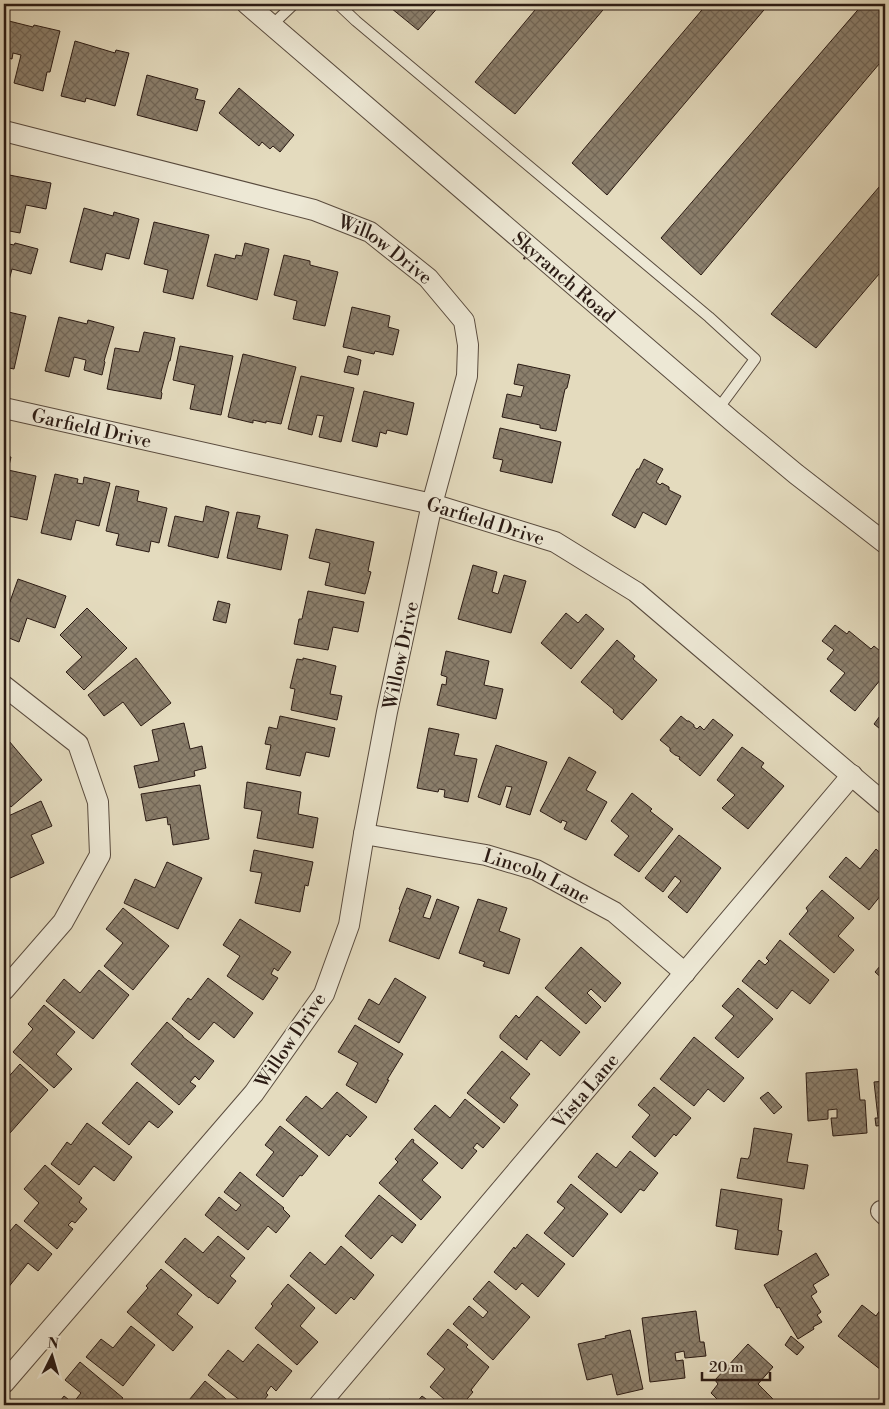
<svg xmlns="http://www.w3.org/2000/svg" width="889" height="1409" font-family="'Libre Bodoni',serif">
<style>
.building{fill:url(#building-cross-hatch);stroke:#2b1b14}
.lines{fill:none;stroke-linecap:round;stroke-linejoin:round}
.lane-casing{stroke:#594b3e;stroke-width:12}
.street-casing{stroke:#594b3e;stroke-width:22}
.lane{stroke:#ede8d5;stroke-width:10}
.street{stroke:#ede8d5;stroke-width:20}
.labels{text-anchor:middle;stroke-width:4;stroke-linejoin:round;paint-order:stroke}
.street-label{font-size:19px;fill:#2b1b14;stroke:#ede8d5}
</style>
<defs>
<pattern id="building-cross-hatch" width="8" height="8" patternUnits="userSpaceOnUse" patternTransform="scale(1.25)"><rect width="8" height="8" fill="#8b7f6c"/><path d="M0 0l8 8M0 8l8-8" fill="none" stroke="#726758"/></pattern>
</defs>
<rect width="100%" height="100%" fill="#e4dbbe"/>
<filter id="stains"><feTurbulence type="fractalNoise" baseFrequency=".004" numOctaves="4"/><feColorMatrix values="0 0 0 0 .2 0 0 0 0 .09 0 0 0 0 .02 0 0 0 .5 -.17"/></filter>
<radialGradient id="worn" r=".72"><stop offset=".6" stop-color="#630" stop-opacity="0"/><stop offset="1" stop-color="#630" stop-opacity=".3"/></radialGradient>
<path class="building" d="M386 4H441L418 30Z
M540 4H608L515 114 475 82Z
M707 4H769L607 195 572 163Z
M863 4H885V57L701 275 661 238Z
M5 20 33 27 34 25 60 31 50 72H47L43 91 14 83 21 55 13 53 12 59 4 57V27Z
M75 41 115 53 116 50 129 53 115 106 86 98 85 102 61 96Z
M147 75 198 89 195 99 205 101 197 131 137 115Z
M239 88 294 135 280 152 273 146 270 149 262 142 259 146 219 113Z
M4 174 51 183 46 209 26 205 20 233 4 230Z
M885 180V267L816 348 771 314Z
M84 208 113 216 114 212 139 219 129 259 106 253 102 270 70 262Z
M154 222 209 235 193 299 163 292 168 270 144 264Z
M4 243 14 245 15 243 38 249 31 274 12 269 4 299Z
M245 243 269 249 257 300 207 286 215 254 235 259 236 255 242 256Z
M284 255 310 261V265L338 272 325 326 293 319 297 301 274 295Z
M352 307 390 316 388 327 399 330 393 355 375 351 374 354 343 347Z
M4 311 26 316 14 369 4 367Z
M59 317 87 324 88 320 114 327 104 361 105 362 102 375 84 370 86 360 74 357 69 377 45 371Z
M144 332 175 338 170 361H169L161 392 162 393 161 399 107 389 115 348 139 352Z
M180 346 233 356 221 415 190 409 195 385 173 380Z
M243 354 296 367 281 424 266 421V423L253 420V423L228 417Z
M348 356 361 360 358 375 344 372Z
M518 364 570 375 567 388 565 389 556 431 540 428V425L502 417 507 394 521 397 524 386 514 384Z
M301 376 354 388 341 442 319 437 324 416 317 415 312 435 288 429Z
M364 391 414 403 407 435 387 430 386 434 380 432 377 447 352 441Z
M500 428 561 442 552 483 500 471 503 460 493 458Z
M4 456 11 457 8 470 36 476 27 520 4 515Z
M644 459 663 469 656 482 660 485 662 483 669 487V490L681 496 666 525 643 512 635 528 612 515 637 469H639Z
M55 474 78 479 77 483 83 484 84 477 110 483 99 526 76 520 71 540 41 533Z
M116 486 139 491 137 501 167 508 159 543 151 541 149 552 116 545 119 534 106 531Z
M206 506 229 512 218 558 168 546 175 516 203 522Z
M237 512 260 516 257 528 288 535 281 570 227 558Z
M316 529 374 542 368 571 371 572 365 594 325 585 330 563 309 558Z
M473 565 497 572 492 592 498 594 504 575 526 581 511 633 458 619Z
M4 573 9 574 4 591Z
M18 579 66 596 55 628 27 618 19 642 4 636V610L5 606 8 607Z
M308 591 364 602 358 632 333 627 328 650 294 644 299 619H302Z
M218 601 230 604 226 623 213 620Z
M87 608 127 648 84 690 66 672 82 657 60 635Z
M566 613 578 623 586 614 604 629 571 669 541 643Z
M835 625 847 634 849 631 871 649 874 646 885 655V674L855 711 830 691 845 673 827 659 834 650 822 641Z
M617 640 635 656 633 659 657 680 622 720 613 712 614 710 581 682Z
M446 651 489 661 484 685 503 689 496 719 437 705 442 684 446 685 447 677 441 675Z
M136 658 171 703 141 726 123 702 104 716 88 695Z
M303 658 336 666 330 694 342 696 337 720 291 710 295 689 290 688 297 659 303 660Z
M885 709V733L874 724Z
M280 716 335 728 329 757 306 752 300 776 266 769 271 745 265 744 269 727 277 729Z
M681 716 687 721H689L694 725V727L697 729 700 726 704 730 713 719 733 735 700 776 679 759 680 757 675 755 670 751V748L660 740Z
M184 723 190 749 202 746 206 768 194 771 195 776 139 788 134 766 159 761 152 730Z
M429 728 459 734 454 755 477 759 468 802 444 797 445 790 439 789 438 792 417 788Z
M9 741 42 780 11 807 7 802 4 805V745Z
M496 745 547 762 530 815 506 807 512 787 506 786 500 805 478 797Z
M742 747 764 763 761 767 784 786 748 829 722 808 735 795 717 780Z
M569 757 596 772 586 790 607 802 586 840 564 829 567 822 562 820 561 823 540 811Z
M247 782 301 792 298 814 318 818 313 848 257 838 262 811 244 808Z
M200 785 209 839 173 845 170 824 168 825 167 817 146 821 141 794Z
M632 793 652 809 650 811 673 829 639 872 614 855 629 836 611 821Z
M41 801 52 826 31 835 44 863 8 879 4 870V818Z
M679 835 721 868 687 913 668 897 681 881 675 876 663 892 645 878Z
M876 849 885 857V890L869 910 829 877 846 857 860 869Z
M254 850 313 862 308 886 305 885 300 912 255 903 262 873 250 871Z
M167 862 202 878 178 929 124 903 135 879 155 888Z
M407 888 431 896 423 917 430 919 437 899 459 907 439 959 389 941 400 910 399 909Z
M822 890 854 918 838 936 854 950 834 973 789 934 808 911 806 908Z
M478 899 507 908 499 931 520 939 509 974 483 966 485 962 459 953Z
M123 908 169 946 133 990 104 966 123 943 106 929Z
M240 919 291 952 278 971 274 968 271 974 278 978 263 1000 227 976 240 956 223 945Z
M780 940 829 980 810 1004 792 990 777 1009 742 981 759 960 765 965 769 961 766 958Z
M581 947 621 983 605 1002 591 989 587 993 601 1007 586 1024 545 988Z
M885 960V981L875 972Z
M99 970 129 995 93 1039 46 1001 64 979 80 993Z
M208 978 253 1013 234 1038 214 1022 199 1040 172 1019 188 998 191 1000Z
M395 978 426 997 399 1043 358 1019 369 999 379 1005Z
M738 988 773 1019 738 1058 715 1038 734 1016 722 1006Z
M537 996 580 1032 560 1056 541 1040 527 1058V1060L500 1038V1035L516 1015 519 1018Z
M44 1005 75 1032 56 1054 72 1069 54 1088 13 1052 33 1029 28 1024Z
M167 1022 183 1036V1037L214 1061 199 1080 195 1076 190 1082 196 1086 179 1105 131 1064Z
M355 1025 403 1054 387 1080H389L376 1103 346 1085 358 1063 338 1052Z
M694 1037 744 1078 724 1102 708 1089 694 1106 660 1079Z
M502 1051 530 1074 510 1098 518 1105 504 1123 467 1093Z
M20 1064 48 1090 10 1133 4 1127V1082Z
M857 1069 860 1100H865L867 1133 833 1136 831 1118H837V1109L828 1110V1119L808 1121 806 1073Z
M885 1081V1125L876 1126 875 1118H878L874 1082Z
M137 1082 173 1112 158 1128 149 1121 129 1145 102 1123Z
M654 1087 691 1118 676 1136 674 1134 655 1157 632 1137 650 1115 638 1105Z
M337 1092 367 1117 350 1137 347 1134 329 1156 286 1120 306 1096 322 1109Z
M768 1092 782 1107 774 1114 760 1098Z
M465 1099 500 1128 483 1148 477 1143 473 1148 477 1151 462 1169 414 1129 435 1105 450 1118Z
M87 1123 132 1157 114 1181 94 1166 79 1185 51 1164 67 1142 71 1145Z
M280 1126 318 1156 302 1176 300 1175 283 1197 256 1175 274 1152 265 1145Z
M754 1128 792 1134 787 1162 808 1165 804 1189 737 1178 741 1158 748 1159 750 1155Z
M412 1139 414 1140 413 1142 438 1163 422 1180 441 1197 421 1220 379 1183 398 1162 395 1159Z
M630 1151 658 1173 644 1191 640 1189 621 1213 578 1177 597 1153 616 1168Z
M45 1165 82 1198 79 1202 87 1209 75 1223 72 1221 68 1225 73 1229 57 1249 24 1221 39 1203 24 1189Z
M240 1172 284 1208 283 1209 290 1216 276 1233 268 1226 248 1250 205 1215 219 1197 236 1211 241 1205 224 1192Z
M571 1184 608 1214 573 1257 544 1233 565 1208 557 1202Z
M721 1189 782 1199 778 1230 782 1231 778 1255 735 1249 738 1230 716 1226Z
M379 1195 416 1225 402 1243 392 1235 371 1259 345 1236Z
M16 1224 52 1254 38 1271 28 1263 7 1289 4 1286V1238Z
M527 1234 565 1264 538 1297 522 1283 516 1290 494 1272 514 1247 515 1249Z
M218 1236 245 1258 230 1276 236 1281 218 1304 209 1297V1298L165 1262 185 1238 203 1253Z
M341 1246 374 1275 354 1300 351 1297 336 1314 290 1276 310 1252 325 1265Z
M816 1253 829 1275 813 1285 817 1292 811 1296 821 1312 817 1315 822 1322 813 1327 814 1329 798 1339 779 1307 777 1308 764 1285Z
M161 1269 192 1295 177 1314 193 1327 173 1351 127 1312 148 1288 146 1286Z
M489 1281 530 1317 493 1360 453 1324 469 1306 483 1318 488 1312 473 1299Z
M288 1284 315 1308 300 1326 318 1342 297 1365 255 1328 273 1306 271 1304Z
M885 1303V1364L881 1370 838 1336 862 1305 876 1316Z
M696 1311 700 1342H704L706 1356 685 1358 684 1351 675 1353 676 1361 683 1360 685 1378 650 1382 642 1318Z
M131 1326 155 1345 123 1386 86 1357 101 1339 113 1348Z
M448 1329 468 1345 466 1347 489 1367 471 1390 473 1392 462 1405H451L430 1387 445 1369 427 1354Z
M630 1330 643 1389 617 1395 612 1374 587 1380 578 1344 606 1338 605 1336Z
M791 1336 804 1347 797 1355 785 1345Z
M258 1344 292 1371 276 1391 271 1386 266 1393 268 1395 260 1405H246L208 1375 228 1350 243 1362Z
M748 1344 773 1367 758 1384 773 1399 767 1405H723L711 1393 718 1384 715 1380Z
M80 1362 123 1398 116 1405H57L64 1396 73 1403 81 1393 65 1380Z
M205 1381 232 1404 231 1405H189L191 1402 189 1400Z
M422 1396 434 1405H414Z
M389 1399 397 1405H384Z"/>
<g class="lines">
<g class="lane-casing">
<path id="lane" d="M338 4 356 21 709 317 755 359 718 409
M272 25 294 4"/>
</g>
<g class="street-casing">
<g id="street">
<path id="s1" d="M247 4 732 421 796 474 885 543"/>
<path id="s2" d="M4 131 314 210 370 232 428 278 464 321 468 345 467 376 432 504 387 712 364 834 349 925 324 994 254 1093 4 1383"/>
<path id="s3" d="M4 408 432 504 555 542 636 592 885 804"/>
<path d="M4 686 78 744 98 802 100 855 63 922 4 990"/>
<path id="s4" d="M364 834 486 855 536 870 614 912 685 973"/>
<path d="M881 1211 885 1215"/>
<path id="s5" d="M319 1405 852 775"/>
</g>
</g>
<use href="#lane" class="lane"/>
<use href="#street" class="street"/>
</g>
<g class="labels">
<g class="street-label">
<text dy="7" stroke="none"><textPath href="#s2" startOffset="402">Willow Drive</textPath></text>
<text dy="7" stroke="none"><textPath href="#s1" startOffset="418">Skyranch Road</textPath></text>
<text dy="7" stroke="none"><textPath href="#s3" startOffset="90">Garfield Drive</textPath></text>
<text dy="7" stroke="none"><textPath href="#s3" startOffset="495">Garfield Drive</textPath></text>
<text transform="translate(400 655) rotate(-78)" y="7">Willow Drive</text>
<text dy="7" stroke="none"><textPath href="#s4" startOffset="179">Lincoln Lane</textPath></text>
<text transform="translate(290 1040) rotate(-56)" y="7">Willow Drive</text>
<text dy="7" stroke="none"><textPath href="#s5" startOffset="412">Vista Lane</textPath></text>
</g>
</g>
<rect width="889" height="1409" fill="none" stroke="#e4dbbe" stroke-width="20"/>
<rect x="5" y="5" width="879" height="1399" fill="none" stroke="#2b1b14" stroke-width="2.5"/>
<rect x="10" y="10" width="869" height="1389" fill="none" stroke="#2b1b14"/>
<g transform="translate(52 1356) rotate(5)" stroke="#ede8d5" stroke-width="4" paint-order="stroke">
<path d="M0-4L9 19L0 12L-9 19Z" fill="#2b1b14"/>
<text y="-8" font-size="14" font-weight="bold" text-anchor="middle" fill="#2b1b14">N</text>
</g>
<path d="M702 1372v8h68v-8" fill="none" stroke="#2b1b14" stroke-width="2.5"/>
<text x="709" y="1372" font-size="15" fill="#2b1b14" stroke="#ede8d5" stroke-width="4" paint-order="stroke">20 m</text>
<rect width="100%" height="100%" filter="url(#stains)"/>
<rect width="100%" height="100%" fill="url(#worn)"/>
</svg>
